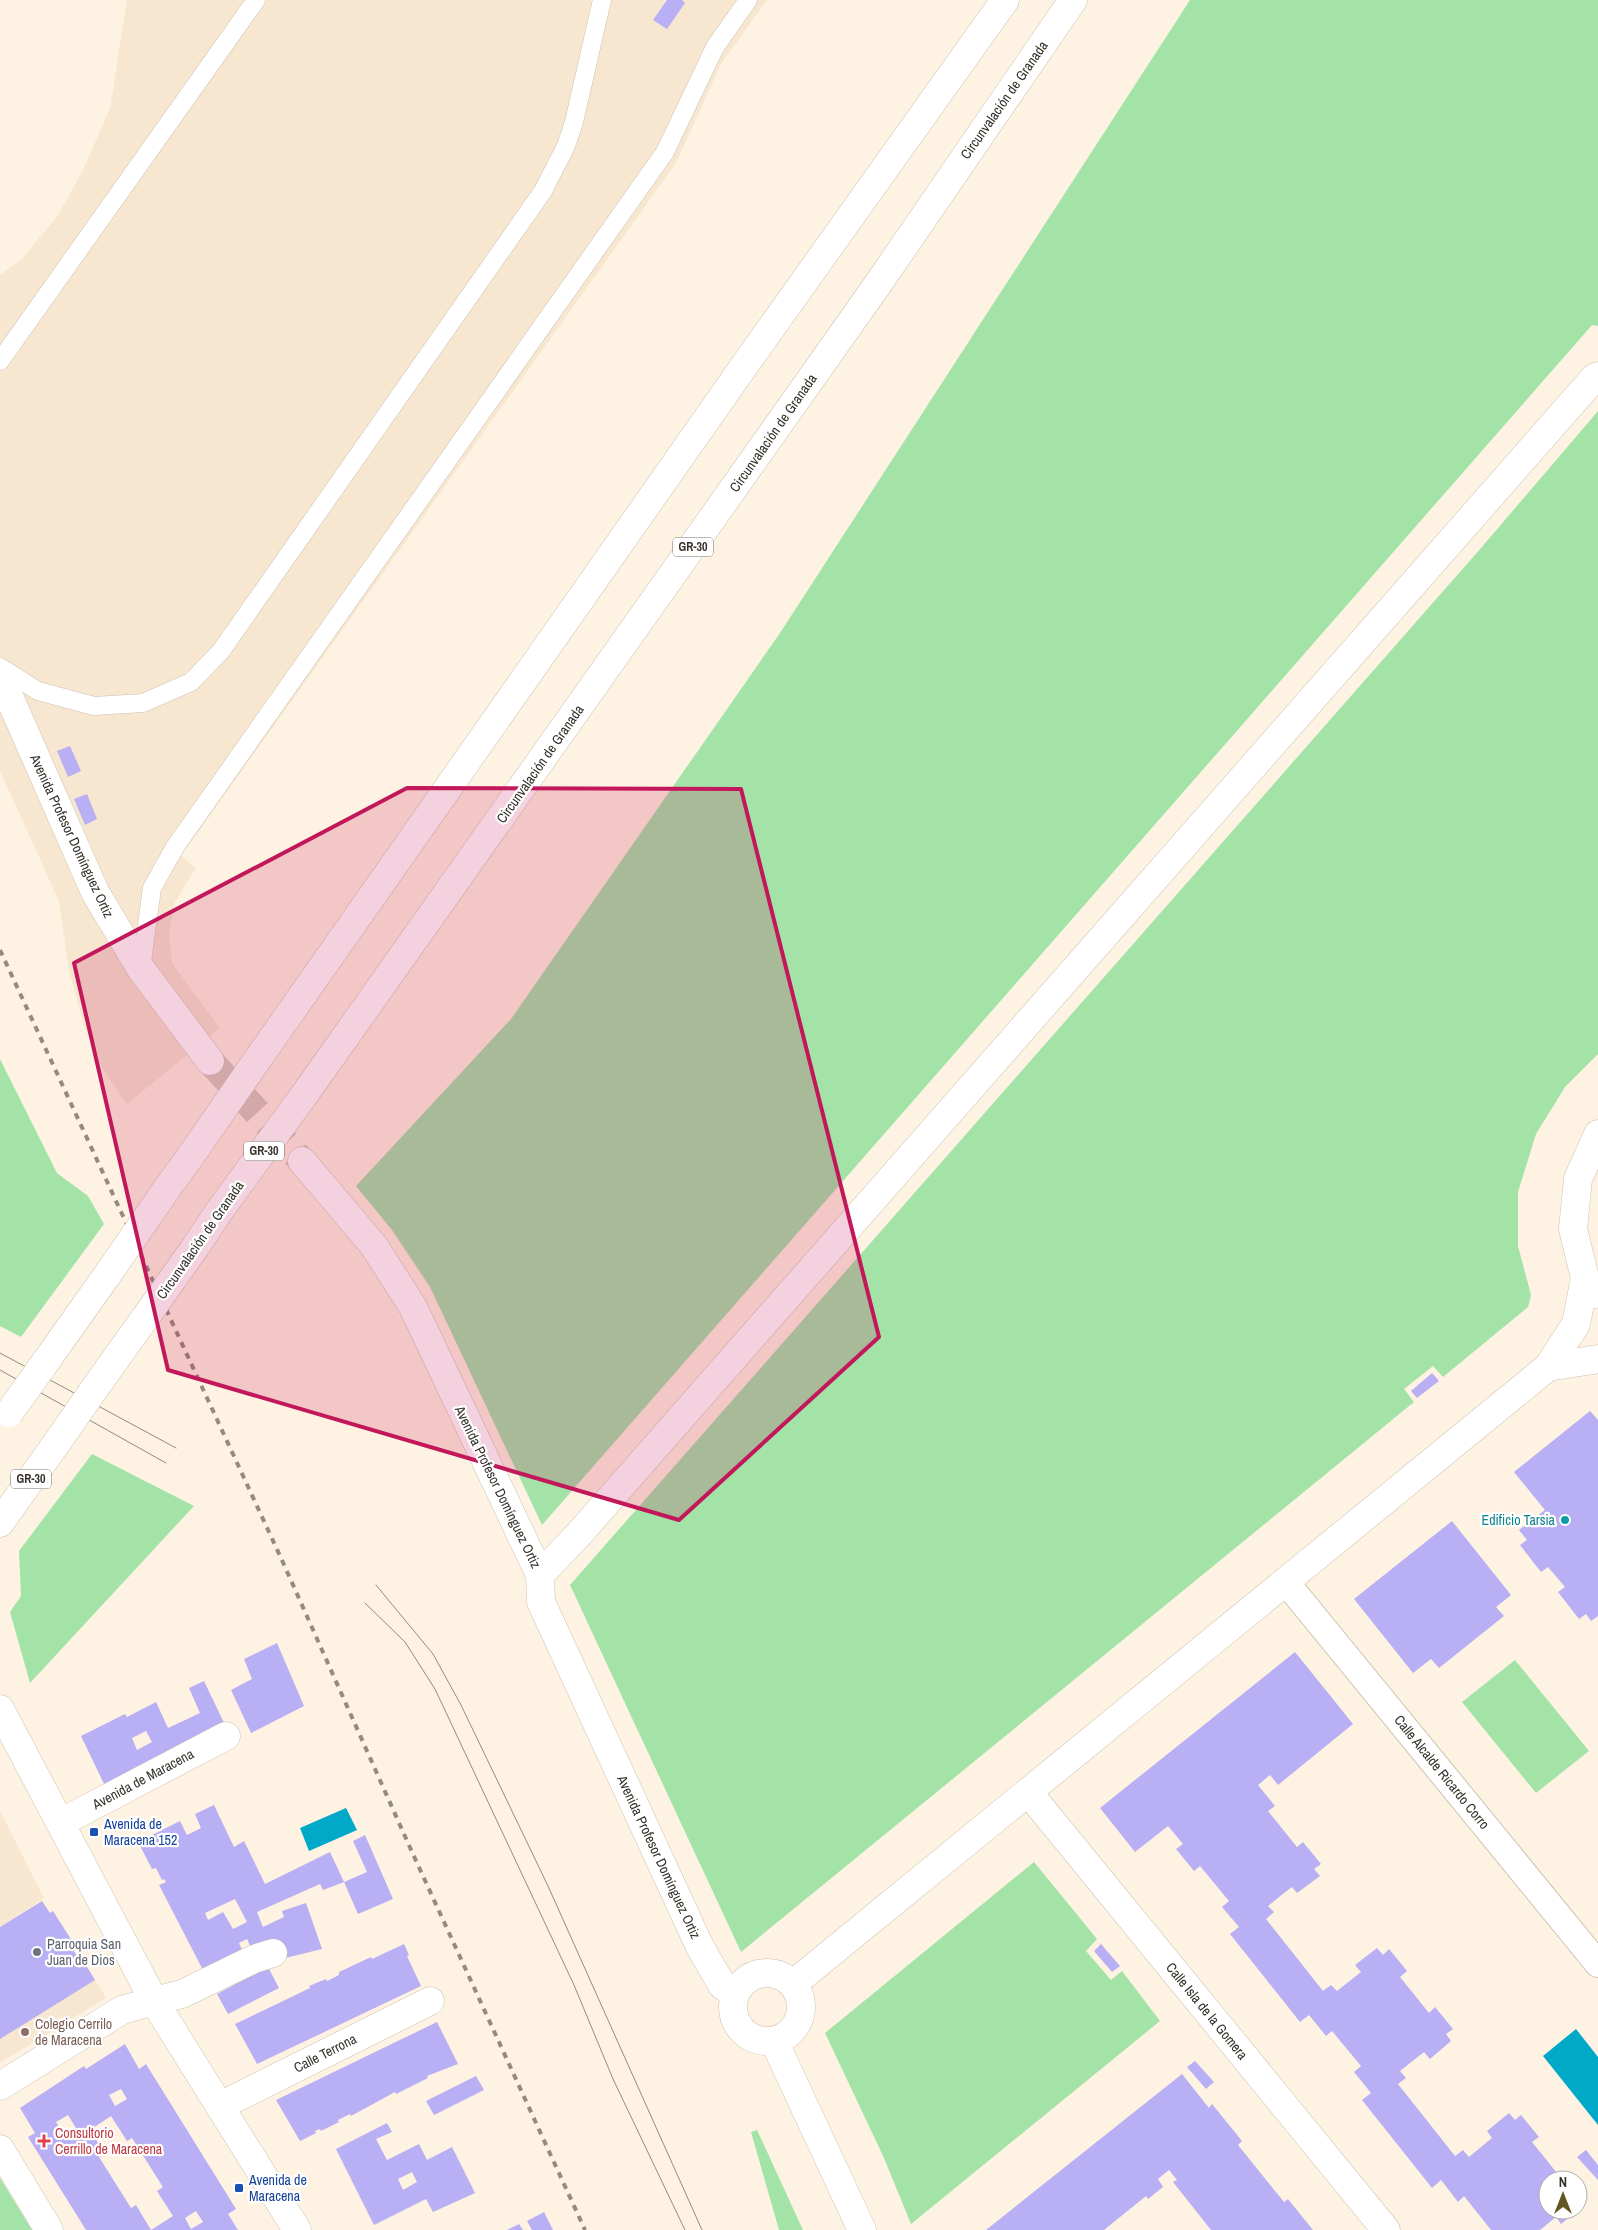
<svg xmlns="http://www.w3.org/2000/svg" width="1598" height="2230" font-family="'Archivo Narrow',sans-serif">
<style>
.built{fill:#f7e7d0}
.green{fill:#a3e3a8}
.water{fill:#01a9c9}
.building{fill:#b8aff4;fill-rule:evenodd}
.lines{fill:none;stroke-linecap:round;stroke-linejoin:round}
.minor-tunnel{stroke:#d6ccbd;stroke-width:28;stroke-dasharray:28 14;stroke-linecap:butt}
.service-casing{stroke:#cdc2b1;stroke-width:19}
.pedestrian-casing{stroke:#cdc2b1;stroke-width:28}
.minor-casing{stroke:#cdc2b1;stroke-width:29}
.tertiary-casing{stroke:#cdc2b1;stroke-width:29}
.secondary-casing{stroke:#cdc2b1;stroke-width:29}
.motorway-casing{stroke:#cdc2b1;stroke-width:29}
.service{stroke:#fff;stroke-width:18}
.pedestrian{stroke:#fff;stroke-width:26}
.minor{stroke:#fff;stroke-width:28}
.tertiary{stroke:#fff;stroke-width:28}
.secondary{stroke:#fff;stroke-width:28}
.motorway{stroke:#fff;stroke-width:28}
.tram{stroke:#938b80;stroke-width:1}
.rail{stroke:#938b80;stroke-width:4;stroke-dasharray:6 6;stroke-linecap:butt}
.motorway-bridge-casing{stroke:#cdc2b1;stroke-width:29;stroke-linecap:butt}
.motorway-bridge{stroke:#fff;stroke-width:28}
.marked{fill:#c2185b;fill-opacity:0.2;stroke:#c2185b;stroke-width:4;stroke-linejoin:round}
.culture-dot{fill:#0f9aa8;stroke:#fff;stroke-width:2}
.transit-dot{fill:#1a4fb4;stroke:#fff;stroke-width:2}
.worship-dot{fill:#6b7280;stroke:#fff;stroke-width:2}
.education-dot{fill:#8d6e63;stroke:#fff;stroke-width:2}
.health-dot{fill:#e0444e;stroke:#fff;stroke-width:2}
.labels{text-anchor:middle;stroke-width:4.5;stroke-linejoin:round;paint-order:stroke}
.shield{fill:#fff;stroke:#72706b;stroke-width:1}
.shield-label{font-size:12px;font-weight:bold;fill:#36322b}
.street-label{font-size:14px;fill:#36322b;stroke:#fff}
.culture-label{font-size:14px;fill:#0d838f;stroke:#fff;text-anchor:end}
.transit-label{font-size:14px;fill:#164399;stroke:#fff;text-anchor:start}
.worship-label{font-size:14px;fill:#5b616d;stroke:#fff;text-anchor:start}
.education-label{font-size:14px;fill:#785e54;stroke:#fff;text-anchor:start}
.health-label{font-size:14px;fill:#be3a42;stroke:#fff;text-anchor:start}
</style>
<rect width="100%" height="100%" fill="#fef3e2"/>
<path class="built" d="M127 0H767L721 64 676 163 181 856 196 868 175 902 169 930 172 963 220 1028 127 1104 102 1068 84 1026 69 971 59 901 0 771V275L22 259 58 215 83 170 110 108Z
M0 1811 44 1898 0 1927Z
M81 1957 106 1998 0 2063V1990L7 2002Z"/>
<path class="green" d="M1190 0H1598V326L1592 325 542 1525 430 1287 392 1230 356 1186 511 1019 780 633Z
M1598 411V1054L1565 1087 1536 1134 1518 1192V1246L1531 1295 1528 1307 1443 1377 1433 1366 1404 1389 1414 1402 741 1952 570 1585 1481 548Z
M0 1059 57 1173 88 1196 104 1224 21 1337 0 1326Z
M92 1454 194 1506 30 1683 10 1612 21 1596 19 1551Z
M1515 1660 1589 1751 1536 1793 1462 1702Z
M1034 1862 1097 1939 1086 1951 1111 1980 1122 1971 1160 2021 911 2224 884 2158 825 2033Z
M757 2130 803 2230H779L751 2132Z
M0 2178 32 2230H0Z"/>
<path class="water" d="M346 1808 357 1830 309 1851 300 1828Z
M1576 2029 1598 2057V2125L1543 2056Z"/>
<path class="building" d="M667 0H682L685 3 667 29 653 20Z
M70 746 81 771 68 777 57 751Z
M87 794 97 819 85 825 74 799Z
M1432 1373 1439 1381 1417 1398 1411 1391Z
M1590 1411 1598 1420V1616L1591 1621 1586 1614 1579 1619 1558 1592 1565 1587 1548 1567 1541 1572 1520 1545 1527 1540 1519 1530 1545 1510 1514 1472Z
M1452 1521 1511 1595 1496 1607 1504 1616 1439 1668 1431 1659 1413 1673 1354 1599Z
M277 1643 304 1706 251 1733 231 1690 252 1679 244 1659Z
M1295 1652 1353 1724 1278 1785 1270 1775 1258 1785 1275 1806 1268 1811 1297 1847 1303 1842 1321 1864 1314 1869 1320 1876 1297 1893 1292 1887 1284 1893 1268 1906 1274 1912 1266 1919 1323 1991 1331 1985 1337 1991 1361 1972 1355 1965 1377 1948 1383 1955 1389 1949 1407 1971 1400 1977 1429 2013 1435 2007 1453 2029 1446 2034 1451 2041 1430 2059 1424 2052 1400 2071 1406 2078 1398 2084 1455 2156 1463 2150 1469 2157 1492 2138 1487 2131 1509 2113 1515 2120 1521 2115 1539 2137 1532 2142 1561 2178 1567 2172 1573 2180H1548V2210H1578V2186L1585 2194 1578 2199 1583 2206 1561 2224 1556 2217 1540 2230H1491L1464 2196 1458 2202 1441 2180 1432 2188 1362 2100 1371 2093 1354 2072 1361 2066 1332 2031 1326 2036 1309 2015 1300 2022 1230 1934 1239 1927 1222 1907 1229 1901 1200 1866 1194 1871 1176 1849 1183 1844 1168 1826 1135 1852 1100 1808Z
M204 1681 227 1729 106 1788 81 1736 125 1714 127 1717 156 1702 168 1728 200 1713 189 1688ZM146 1731 152 1742 137 1750 132 1738Z
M214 1805 234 1847 244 1841 265 1884 330 1852 344 1882 323 1890 320 1884 257 1912 263 1927 284 1917 282 1911 306 1903 322 1949 277 1960 252 1950 247 1939 239 1943 244 1954 204 1972 159 1885 166 1882 164 1879 162 1880 156 1868 152 1869 138 1842 180 1821 187 1835 201 1828 195 1814ZM235 1899 247 1922 233 1929 223 1912 208 1920 205 1913Z
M365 1835 393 1899 358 1914 344 1882 367 1872 353 1841Z
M42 1901 50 1913 53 1911 74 1944 71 1946 78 1958 81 1957 95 1980 0 2039V1927Z
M404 1944 409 1955 407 1956 421 1986 257 2064 235 2024 310 1988 309 1986 326 1979 327 1981 339 1975V1972L371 1957 372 1959Z
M1101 1944 1120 1966 1112 1972 1094 1951Z
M268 1967 279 1988 228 2014 217 1994Z
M437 2022 458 2064 427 2076 428 2078 396 2094 395 2092 351 2116 350 2114 338 2120 339 2122 321 2131 320 2129 315 2131 316 2133 300 2141 276 2100Z
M125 2044 139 2069 146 2064 236 2209 228 2214 238 2230H86L28 2137 35 2133 20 2108 84 2066 86 2069ZM121 2089 127 2099 115 2106 109 2095ZM68 2115 76 2128 64 2135 56 2122ZM111 2116 127 2141 132 2138 161 2184 163 2187 157 2191 173 2216 151 2230 136 2205 131 2208 99 2157 105 2154 90 2130ZM196 2211 203 2222 191 2229 185 2218Z
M1195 2061 1214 2082 1206 2089 1187 2067Z
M1182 2074 1209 2108 1212 2104 1234 2131 1242 2141 1238 2145 1284 2202 1288 2199 1313 2230H1211L1173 2182 1177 2180 1169 2170 1158 2179 1163 2187 1148 2199 1146 2196 1104 2230H986Z
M476 2076 484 2090 434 2115 426 2101Z
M387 2123 392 2132 376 2139 387 2160 419 2144 427 2160 452 2147 475 2193 433 2212 426 2199 374 2225 336 2149ZM412 2172 417 2182 403 2190 398 2179Z
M1586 2150 1598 2165V2180L1577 2157Z
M544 2212 553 2230H532L527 2221Z
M519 2224 523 2230H507Z"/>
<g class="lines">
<path class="minor-tunnel" d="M210 1061 302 1161"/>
<g class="service-casing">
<path id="service" d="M0 361 256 0
M0 667 38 691 94 706 143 703 191 682 221 651 543 191 566 146 574 122 602 0
M141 969 152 888 175 847 665 152 715 47 748 0"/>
</g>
<g class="pedestrian-casing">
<path id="pedestrian" d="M1285 1581 1598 1964"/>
</g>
<g class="minor-casing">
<path id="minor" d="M0 676 95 892 141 969 210 1061
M302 1161 374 1246 413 1307 540 1575 541 1602 700 1947 722 1985 735 1994
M1594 1294 1585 1278 1573 1229 1578 1179 1598 1134
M1548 1367 1598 1359
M540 1575 579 1534 1594 378 1598 376
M1028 1792 1386 2230
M60 1823 226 1736
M733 2007a34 34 0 1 1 68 0a34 34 0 1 1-68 0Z
M793 1984 1548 1367 1576 1324 1585 1278
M154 2001 182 1994 254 1959 273 1953
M774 2041 862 2230
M220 2106 430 2001"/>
</g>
<g class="tertiary-casing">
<path id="tertiary" d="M0 2149 49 2230"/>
</g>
<g class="secondary-casing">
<path id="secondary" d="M0 1709 154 2001 297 2230
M0 2086 122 2010 154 2001"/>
</g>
<g class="motorway-casing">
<path id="motorway" d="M262 1053 749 359 1005 0
M307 1091 878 284 1073 0
M166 1190 192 1154
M196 1246 220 1210
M49 1357 108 1274
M97 1385 145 1318
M0 1523 58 1441"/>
</g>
<use href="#service" class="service"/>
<use href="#pedestrian" class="pedestrian"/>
<use href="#minor" class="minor"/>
<use href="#tertiary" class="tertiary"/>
<use href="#secondary" class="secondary"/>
<use href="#motorway" class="motorway"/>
<path class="tram" d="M0 1353 176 1448
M0 1370 166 1463
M376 1585 433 1654 461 1705 548 1886 702 2230
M365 1603 405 1642 435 1689 574 1985 613 2079 685 2230"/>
<path class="rail" d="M0 950 281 1558 412 1852 585 2230"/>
<g class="motorway-bridge-casing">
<path id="motorway-bridge" d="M192 1154 262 1053
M220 1210 307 1091
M108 1274 166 1190
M145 1318 196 1246
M9 1413 49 1357
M58 1441 97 1385"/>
</g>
<use href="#motorway-bridge" class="motorway-bridge"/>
</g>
<path class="marked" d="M407 788 741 789 879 1337 679 1520 168 1370 74 963Z"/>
<circle class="culture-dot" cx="1565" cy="1520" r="5"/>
<g class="transit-dot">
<rect x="89" y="1827" width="10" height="10" rx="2.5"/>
<rect x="234" y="2183" width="10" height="10" rx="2.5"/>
</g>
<circle class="worship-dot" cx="37" cy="1952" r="5"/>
<circle class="education-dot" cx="25" cy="2032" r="5"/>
<path class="health-dot" d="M41.5 2133.5h5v5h5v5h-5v5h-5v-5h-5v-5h5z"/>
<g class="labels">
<g class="shield">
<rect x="673" y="537.5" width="40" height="19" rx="4"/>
<rect x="244" y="1141.5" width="40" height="19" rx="4"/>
<rect x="11" y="1469.5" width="40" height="19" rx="4"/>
</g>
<g class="shield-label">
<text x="693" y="551">GR-30</text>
<text x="264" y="1155">GR-30</text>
<text x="31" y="1483">GR-30</text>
</g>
<g class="street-label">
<text transform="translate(1004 100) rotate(-55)" y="5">Circunvalación de Granada</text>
<text transform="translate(773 433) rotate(-55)" y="5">Circunvalación de Granada</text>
<text transform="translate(540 764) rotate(-55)" y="5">Circunvalación de Granada</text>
<text transform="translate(72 836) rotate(65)" y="5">Avenida Profesor Domínguez Ortiz</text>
<text transform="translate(200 1240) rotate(-55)" y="5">Circunvalación de Granada</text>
<text transform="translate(498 1487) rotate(64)" y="5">Avenida Profesor Domínguez Ortiz</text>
<text transform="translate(1442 1772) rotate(51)" y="5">Calle Alcalde Ricardo Corro</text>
<text transform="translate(143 1779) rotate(-28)" y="5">Avenida de Maracena</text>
<text transform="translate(659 1857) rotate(65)" y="5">Avenida Profesor Domínguez Ortiz</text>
<text transform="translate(1207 2011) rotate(51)" y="5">Calle Isla de la Gomera</text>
<text transform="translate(325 2053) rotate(-27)" y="5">Calle Terrona</text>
</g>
<g class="culture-label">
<text x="1555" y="1525">Edificio Tarsia</text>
</g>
<g class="transit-label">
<text x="104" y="1829">Avenida de<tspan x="104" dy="16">Maracena 152</tspan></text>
<text x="249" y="2185">Avenida de<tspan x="249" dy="16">Maracena</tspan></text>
</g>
<g class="worship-label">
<text x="47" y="1949">Parroquia San<tspan x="47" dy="16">Juan de Dios</tspan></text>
</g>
<g class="education-label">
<text x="35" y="2029">Colegio Cerrilo<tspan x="35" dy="16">de Maracena</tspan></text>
</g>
<g class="health-label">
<text x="55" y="2138">Consultorio<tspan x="55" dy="16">Cerrillo de Maracena</tspan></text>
</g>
</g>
<g transform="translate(1563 2195)"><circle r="24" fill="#ffffff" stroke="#afadaa"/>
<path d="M0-4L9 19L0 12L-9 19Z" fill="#625623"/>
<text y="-8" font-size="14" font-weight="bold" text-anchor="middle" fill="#36322b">N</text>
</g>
</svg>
